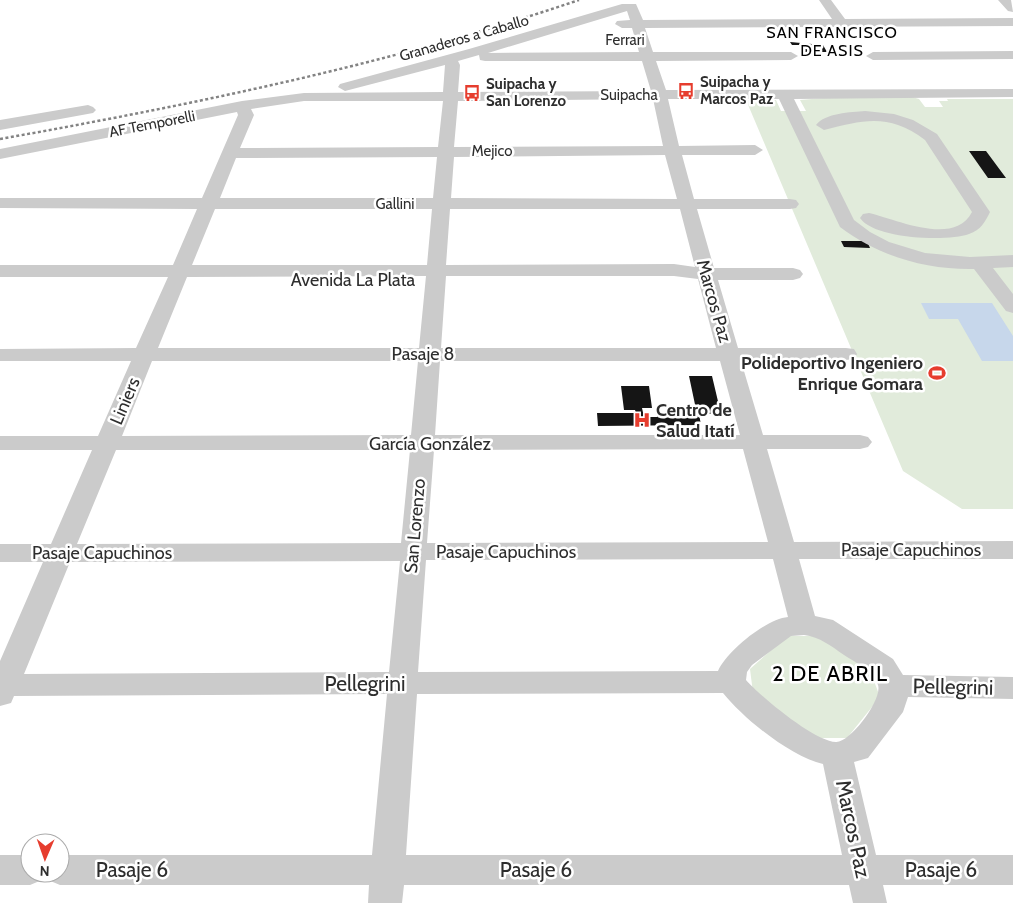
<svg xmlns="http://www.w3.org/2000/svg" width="1013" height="903" font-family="Cabin,sans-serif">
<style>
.green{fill:#e1ebdb}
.water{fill:#c7d7eb}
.building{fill:#151515}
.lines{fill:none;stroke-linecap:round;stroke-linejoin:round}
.minor{fill:#cbcbcb;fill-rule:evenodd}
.rail{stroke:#838383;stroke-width:2.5;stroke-dasharray:3 2.5;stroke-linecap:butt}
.labels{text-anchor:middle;stroke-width:5;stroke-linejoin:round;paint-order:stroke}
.far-street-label{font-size:15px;fill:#2e2e2e;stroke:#fff}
.far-poi-label{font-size:15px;font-weight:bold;fill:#2e2e2e;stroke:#fff;text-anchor:start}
.far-neighbourhood-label{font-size:16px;letter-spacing:1px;fill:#000;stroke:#fff}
.street-label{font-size:18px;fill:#2e2e2e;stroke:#fff}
.poi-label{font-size:18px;font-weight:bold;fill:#2e2e2e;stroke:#fff;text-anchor:end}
.near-street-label{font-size:21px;fill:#2e2e2e;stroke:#fff}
.near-neighbourhood-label{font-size:22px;letter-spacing:1px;fill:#000;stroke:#fff}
</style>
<rect width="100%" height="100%" fill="#fff"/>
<path class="green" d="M836 97H912L919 99 925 107H943L939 101H948L947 99H1013V509H962L903 471 746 100H776L781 111H806L800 100Z
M787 636H819L868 665 880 697 847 738H815L753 693 750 669Z"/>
<path class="water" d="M921 303H992L1013 336V361H982L958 319H929Z"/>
<path class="building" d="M790 42 823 45 827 52H805L802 45H792Z
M969 151H986L1006 178H988Z
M841 241H867L870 248 844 247Z
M689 376H712L721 414H699L701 425 598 426 597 413H636L635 410H624L621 386H649L652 408H642L644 417H657V413L697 414Z"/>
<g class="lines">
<path class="minor" d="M819 0H831L845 19 1013 18V26L645 28 653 52H791L798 56 791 60 656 61 666 90 1013 89V97L794 99 854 220 870 232 889 242 925 253 970 257 1013 255V267L993 268 1013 294V313L1006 311 974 269C926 270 878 256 840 227L779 99H668L679 146 755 145 763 150 755 155H682L694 199H790L796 200 799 204 796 208 790 209H697L714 268H793L800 270 803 274 800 278 793 280H718L738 348H846L854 349 857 354 854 359 846 360 741 361 763 435H860L868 437 872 442 868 447 860 449H767L794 542 1013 541V559H799L815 616 833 620 893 659 903 675 1013 677V699L908 697 903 712 868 758 854 762 876 855H1013V885H883L887 903H853L849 885H404L402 903H368L369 885H60L48 880 45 874 42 880 30 885H0V855H30V873H60V855H372L387 694 14 696 11 703 0 706V661L43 562H0V544H51L92 450H0V436H98L131 361H0V349L136 348 168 277H0V265H173L197 209 0 208V198H202L238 115 237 112 0 159V149L242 101 304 93 443 92 445 65 345 91 338 87 340 84 469 49 622 4H636L643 20 832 19ZM627 11 630 20 617 21 615 24 622 28H632L639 52 488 53ZM479 55 480 60 485 61H642L651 91 458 92 460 65 458 61ZM653 99 663 146 454 147 458 101ZM304 101H443L438 147 240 148 254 115 251 109ZM665 155 677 199 451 198 454 157ZM437 157 433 198H220L236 158ZM215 209H432L427 265H192ZM450 209H680L695 267 674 264 446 265ZM426 276 419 348H158L187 277ZM446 276H674L698 279 716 348H441ZM152 361H418L411 435 122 436ZM440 361H720L740 435H435ZM743 449 768 542 427 543 434 450ZM116 450H410L401 543 77 544ZM773 559 788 617C766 619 727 651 718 671L418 672 426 560ZM400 561 389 672 24 674 70 562ZM804 635C820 637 831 646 844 655 856 663 874 671 878 685 883 699 850 743 836 742 815 742 760 696 746 680L747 672 752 665 791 636ZM723 693C744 719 791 757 823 764L842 855H406L417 694Z
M998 0H1011L1013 12 1008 11Z
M1013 51V59L873 60 866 56 873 52Z
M88 105 93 107 96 110 93 113 0 130V120Z
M865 111 894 114 913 120 937 134 990 212C985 222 981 230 969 234 947 242 874 239 860 218L863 214 869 213C896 219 954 247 972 212L925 140C889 113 864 120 824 130L816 125C825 113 851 112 865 111Z"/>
<path class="rail" d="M0 139C196 104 390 64 579 0"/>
</g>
<defs>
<g id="bus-bare" transform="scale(1.35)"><path d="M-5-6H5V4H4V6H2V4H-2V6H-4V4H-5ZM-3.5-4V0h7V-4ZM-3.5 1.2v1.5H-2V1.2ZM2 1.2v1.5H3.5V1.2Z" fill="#e63d2e" stroke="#fff" stroke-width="2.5" paint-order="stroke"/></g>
<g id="stadium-bare" transform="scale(1.35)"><path d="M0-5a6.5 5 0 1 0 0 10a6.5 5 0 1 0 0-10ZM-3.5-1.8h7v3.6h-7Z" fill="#e63d2e" stroke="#fff" stroke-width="2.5" paint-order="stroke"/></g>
<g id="hospital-bare" transform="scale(1.35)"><path d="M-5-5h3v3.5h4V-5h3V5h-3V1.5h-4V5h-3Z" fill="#e63d2e" stroke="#fff" stroke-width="2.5" paint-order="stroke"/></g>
</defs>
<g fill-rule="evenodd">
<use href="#bus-bare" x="686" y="91"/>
<use href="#bus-bare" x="472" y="93"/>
<use href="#stadium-bare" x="937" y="373"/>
<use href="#hospital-bare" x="642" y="420"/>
</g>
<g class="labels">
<g class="far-street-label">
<text transform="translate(464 38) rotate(-16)" y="5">Granaderos a Caballo</text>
<text x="625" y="45">Ferrari</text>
<text x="629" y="100">Suipacha</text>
<text transform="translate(152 124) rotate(-11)" y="5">AF Temporelli</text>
<text x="492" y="156">Mejico</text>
<text x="395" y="209">Gallini</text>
</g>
<g class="far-poi-label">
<text x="700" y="87">Suipacha y<tspan x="700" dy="17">Marcos Paz</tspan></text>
<text x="486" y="89">Suipacha y<tspan x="486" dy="17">San Lorenzo</tspan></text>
</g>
<g class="far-neighbourhood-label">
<text x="832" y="38">SAN FRANCISCO<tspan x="832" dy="18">DE ASIS</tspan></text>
</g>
<g class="street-label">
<text x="353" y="286">Avenida La Plata</text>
<text transform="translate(714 301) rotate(74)" y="6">Marcos Paz</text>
<text x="423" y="360">Pasaje 8</text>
<text transform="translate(125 401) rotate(-67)" y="6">Liniers</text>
<text x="430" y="450">García González</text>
<text transform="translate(415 526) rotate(-85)" y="6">San Lorenzo</text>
<text x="911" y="556">Pasaje Capuchinos</text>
<text x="506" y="558">Pasaje Capuchinos</text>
<text x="102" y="559">Pasaje Capuchinos</text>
</g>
<g class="poi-label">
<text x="923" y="369">Polideportivo Ingeniero<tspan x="923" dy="21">Enrique Gomara</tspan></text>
<text x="656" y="416" text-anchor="start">Centro de<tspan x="656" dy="21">Salud Itatí</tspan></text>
</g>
<g class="near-street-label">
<text x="365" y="691">Pellegrini</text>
<text transform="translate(953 687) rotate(1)" y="7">Pellegrini</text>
<text transform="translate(853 829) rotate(78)" y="7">Marcos Paz</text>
<text x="132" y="877">Pasaje 6</text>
<text x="536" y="877">Pasaje 6</text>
<text x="941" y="877">Pasaje 6</text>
</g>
<g class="near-neighbourhood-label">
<text x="830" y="681">2 DE ABRIL</text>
</g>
</g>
<g transform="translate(45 858) rotate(182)"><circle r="24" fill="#ffffff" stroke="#ababab"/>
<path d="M0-4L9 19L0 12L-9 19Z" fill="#e63d2e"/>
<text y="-8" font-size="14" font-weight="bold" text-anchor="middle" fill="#2e2e2e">N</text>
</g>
</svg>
